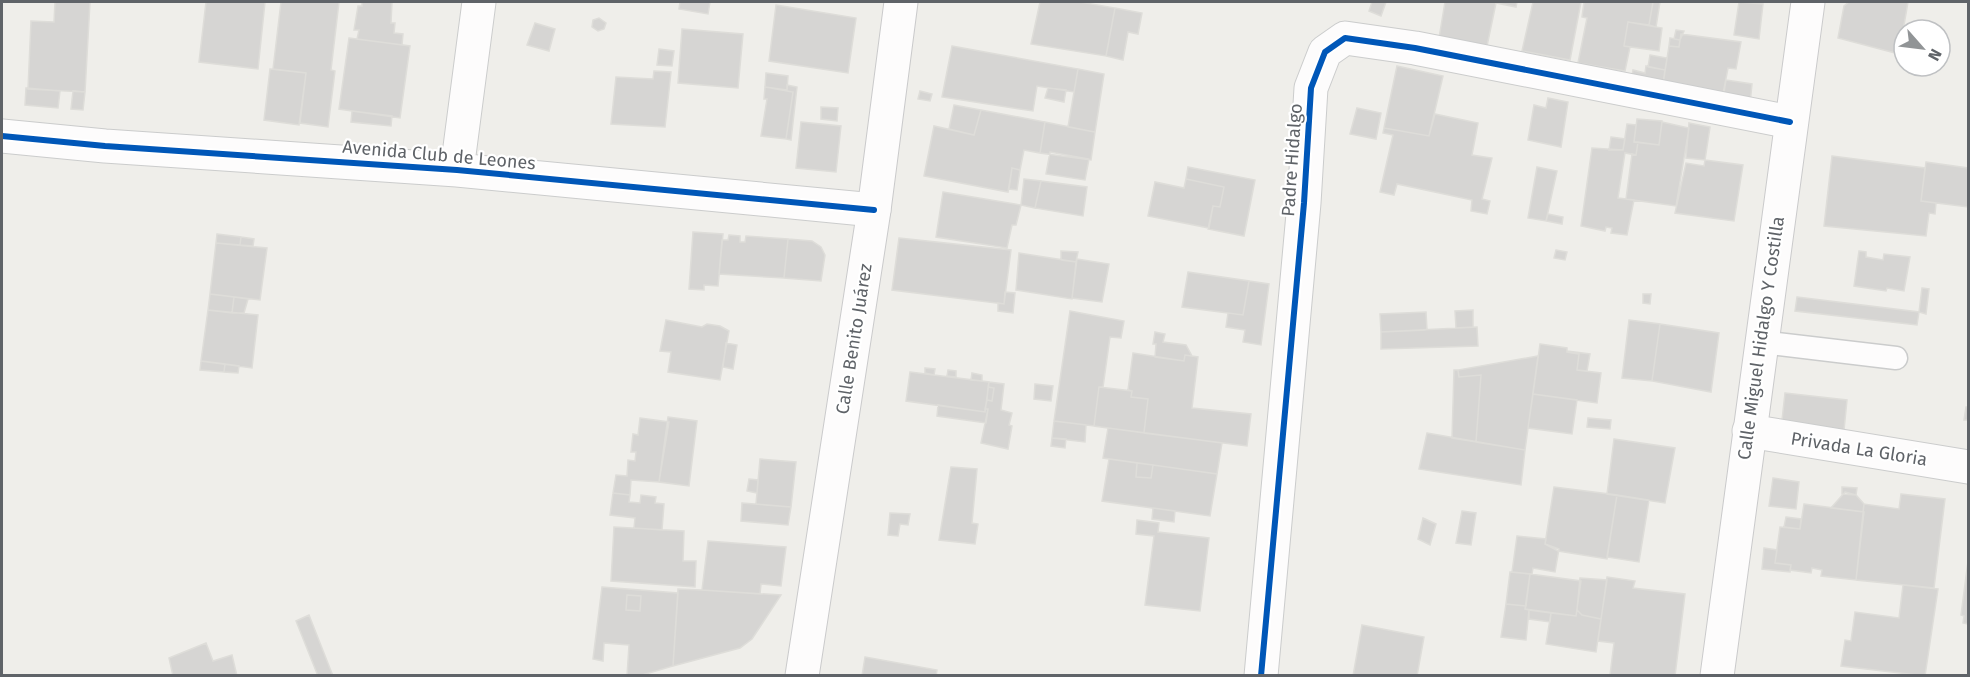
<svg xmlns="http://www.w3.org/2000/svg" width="1970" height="677" font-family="'Fira Sans',sans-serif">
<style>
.building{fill:#d6d5d3;stroke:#deddd9;stroke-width:1.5;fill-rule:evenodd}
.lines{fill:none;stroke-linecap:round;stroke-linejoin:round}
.lane-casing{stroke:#cbcccc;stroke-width:25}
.street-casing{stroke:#cbcccc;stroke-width:35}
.secondary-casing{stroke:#cacacb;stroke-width:35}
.lane{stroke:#fdfcfc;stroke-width:22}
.street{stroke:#fdfcfc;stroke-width:33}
.secondary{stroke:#fdfcfc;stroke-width:33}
.cycleway-casing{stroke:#fff;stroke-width:10}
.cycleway{stroke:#0057b8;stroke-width:6}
.labels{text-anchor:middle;stroke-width:4.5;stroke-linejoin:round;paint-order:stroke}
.street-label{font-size:18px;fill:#5f6368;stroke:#fff}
</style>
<rect width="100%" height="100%" fill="#efeeea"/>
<path class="building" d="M55 2H90L85 92 28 89 31 21 54 22Z
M206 2H265L258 69 199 62Z
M281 2H339L331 70 335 71 328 127 300 123 306 73 273 69Z
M362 2H392L391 23H395L394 33 403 34 402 45 357 39 359 30H354L358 6H362Z
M680 2H710L708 14 679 9Z
M1040 2H1080L1115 8 1106 56 1031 44Z
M1372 2H1386L1381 16 1369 11Z
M1445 2H1517L1516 7 1496 3 1486 51 1438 44Z
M1533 2H1581L1570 60 1522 51Z
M1584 2H1653L1649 25 1628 22 1624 46 1630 47 1625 71 1578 63 1587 18 1582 17Z
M1653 2H1660L1656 27 1649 25Z
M1739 2 1763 4 1759 39 1734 35Z
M1849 2H1908L1899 54 1838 38 1844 6Z
M776 5 856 18 848 73 769 61Z
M1115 8 1142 13 1138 34 1128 32 1123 60 1106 56Z
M599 18 606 23 604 29 598 31 592 27 593 20Z
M1628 22 1662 28 1659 51 1624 46Z
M535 23 555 29 549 51 527 45Z
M682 29 743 34 738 88 678 83Z
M1676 30 1684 31 1680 40 1674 39Z
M1681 34 1741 42 1736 69 1728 68 1723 94 1663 84 1669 46 1679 47Z
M349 38 410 46 400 118 339 109Z
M1670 38 1680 40 1679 47 1669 46Z
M952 46 1078 69 1074 92 1037 86 1033 111 942 97Z
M659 49 674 51 672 66 657 65Z
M1650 55 1667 58 1665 70 1648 67Z
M1397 66 1443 76 1429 136 1384 128Z
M1646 66 1665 70 1663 84 1631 82 1633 70 1645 73Z
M270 69 306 73 299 125 264 120Z
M1078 69 1104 74 1095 132 1068 127Z
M654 71 671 72 665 127 611 124 616 77 653 79Z
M766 73 788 76 787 90 765 87Z
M1726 80 1752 84 1750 104 1723 99Z
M787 85 797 87 791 140 786 139 793 92 787 91Z
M765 87 793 92 786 139 761 136 767 99H764Z
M26 88 60 91 58 108 25 105Z
M1048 88 1066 90 1064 102 1045 98Z
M73 91 85 92 83 110 71 109Z
M920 91 932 94 930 101 918 99Z
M1548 98 1568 102 1561 147 1528 140 1534 105 1546 108Z
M954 105 981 110 974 135 949 129Z
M821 107 838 108 837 121 821 119Z
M1357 108 1381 113 1376 139 1350 134Z
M981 110 1045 122 1040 153 1024 150 1020 170 1012 168 1008 192 924 176 934 126 974 135Z
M352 111 392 116 391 126 351 122Z
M1435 114 1478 123 1472 155 1492 158 1482 199 1490 201 1487 214 1471 211 1472 200 1397 184 1394 195 1380 192 1393 135 1383 133 1384 128 1429 136Z
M1637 119 1662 121 1659 145 1634 142Z
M801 122 841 126 836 172 796 168Z
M1045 122 1095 132 1091 160 1040 153Z
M1662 122 1689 128 1676 206 1626 199 1632 154 1636 155 1638 142 1659 145Z
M1689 123 1710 127 1705 160 1686 158Z
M1627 124 1636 125 1634 142H1638L1636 155 1625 153 1618 198 1634 200 1627 235 1611 233 1612 228 1606 227 1605 231 1581 226 1592 148 1623 150Z
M1611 137 1625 139 1623 150H1609Z
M1050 152 1089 159 1085 180 1046 174Z
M1832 156 1925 168 1921 201 1936 203 1935 214 1929 213 1926 236 1824 226Z
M1705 160 1743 165 1734 221 1675 213 1686 163 1704 166Z
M1926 162 1968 168V207L1921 201Z
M1188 167 1255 180 1244 236 1208 229 1213 206 1220 207 1224 187 1186 179Z
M1537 167 1557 171 1546 221 1528 218Z
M1012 168 1020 170 1017 190 1009 189Z
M1024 179 1041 181 1035 208 1021 205Z
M1186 179 1224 187 1220 207 1213 206 1209 228 1148 216 1155 182 1184 188Z
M1041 181 1087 187 1083 216 1035 208Z
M943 192 1021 205 1016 225H1012L1007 248 936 237Z
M1548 214 1563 217 1562 224 1546 221Z
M693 232 723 234 718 286 704 285V290L689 289Z
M217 234 241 237 240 245 216 243Z
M729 235 740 236V242H745L746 236 788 239 784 278 719 274 722 240H728Z
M241 237 254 239 253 246 240 245Z
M899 238 1011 250 1004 304 892 290Z
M788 239 812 241 821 247 825 255 821 281 784 278Z
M216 243 267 248 260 300 210 294Z
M1556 250 1567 252 1565 260 1554 258Z
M1061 251 1078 252 1076 262 1061 260Z
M1859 251 1866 252V257L1883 260 1884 254 1910 257 1904 291 1887 288 1886 291 1854 286Z
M1019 253 1076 262 1072 299 1016 290Z
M1077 259 1109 264 1102 302 1072 298Z
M1188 272 1249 281 1243 315 1182 307Z
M1249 281 1269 284 1261 345 1243 342 1245 330 1226 327 1228 313 1243 315Z
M1922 288 1929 289 1926 314 1919 312Z
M1005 292 1015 293 1013 313 998 311V303L1004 304Z
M210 294 234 297 232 313 208 310Z
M1643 294H1651L1650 304 1643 303Z
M234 297 248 299 244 313H232Z
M1797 297 1919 312 1917 325 1795 311Z
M208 310 258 315 252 368 201 361Z
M1473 310V327L1456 328 1455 311Z
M1070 311 1124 321 1121 338 1110 337 1103 387H1099L1094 426 1054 421Z
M1426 312 1427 330 1381 332 1380 314Z
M666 320 702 327 707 324 720 326 729 331 720 380 668 372 671 352 660 351Z
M1629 320 1660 324 1652 381 1622 378Z
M1660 324 1719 333 1711 392 1652 381Z
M1477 327 1478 346 1381 349V332Z
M1155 332 1165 334 1163 342 1186 345 1192 356 1185 355 1184 361 1155 357 1156 344H1153Z
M726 343 737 345 733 369 723 367Z
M1540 344 1567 348V352L1579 354 1577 370 1601 373 1597 403 1533 394Z
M1567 351 1590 354 1587 371 1577 370 1579 354Z
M1133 353 1184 361 1185 355 1198 357 1192 408 1251 414 1247 446 1144 433 1148 399 1131 397 1132 391 1128 390Z
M1538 356 1525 450 1476 442 1481 375 1459 377 1458 370Z
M201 361 225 364 224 372 200 370Z
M225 364 239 366 238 373 224 372Z
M925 368 935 369 934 375 925 373Z
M948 370 956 371V377L947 376Z
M1454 370H1458L1459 377 1481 375 1476 442 1452 438Z
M910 372 989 382 985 412 906 401Z
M972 373 982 375V381L971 380Z
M989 382 1004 384 1001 410 1012 413 1009 425 1012 426 1008 449 981 443 988 409H985L987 400 992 401 994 388 988 387Z
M1035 384 1053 386 1051 401 1034 399Z
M988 387 994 388 992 401 987 400Z
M1099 387 1132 391 1131 397 1148 399 1144 433 1094 426Z
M1785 393 1847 400 1844 430 1782 420Z
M1533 394 1577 400 1572 434 1528 428Z
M938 405 985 412V409H988L986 423 937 416Z
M1966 407H1968V420H1964Z
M668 417 697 421 689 486 659 482Z
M640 418 669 422 659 482 631 480 630 495 613 493 616 475 627 476 628 460 635 461 636 452H631L633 434 638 435Z
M1588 418 1611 420 1610 429 1587 427Z
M1054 421 1086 425 1085 442 1052 438Z
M1108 428 1222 443 1217 474 1103 458Z
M1427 433 1525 450 1521 485 1419 469Z
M1052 438 1066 439 1065 448 1051 446Z
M1614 439 1675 448 1665 503 1607 494Z
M760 459 796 462 791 507 756 504Z
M1109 459 1137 463 1136 477 1151 478 1153 465 1217 474 1210 516 1102 501Z
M1137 463 1153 465 1151 478 1136 477Z
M951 467 977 469 972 523 978 524 975 544 939 540Z
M1773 478 1799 482 1796 509 1769 506Z
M749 479 758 480 757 493 747 491Z
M1554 487 1617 495 1607 559 1558 551 1545 544Z
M1842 487 1857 488 1856 495 1842 494Z
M1845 492 1856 495 1864 504 1863 512 1831 508Z
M613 493 630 495 629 502 640 503 641 495 656 497 655 503 664 504 662 530 634 528 635 518 610 515Z
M1901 494 1945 499 1934 588 1856 580 1864 504 1899 509Z
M1617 495 1649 500 1639 562 1607 557Z
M742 503 791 507 788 525 741 521Z
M1804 504 1864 512 1856 580 1821 576 1822 570 1812 568 1811 573 1790 570 1791 565 1775 563 1780 527 1800 529Z
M1153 508 1175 511 1174 522 1152 519Z
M1462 511 1476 513 1471 545 1456 543Z
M890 513 910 514 908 525 900 524 898 536 888 535Z
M1786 517 1801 519 1800 529 1784 527Z
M1423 518 1436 524 1430 545 1418 539Z
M1137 520 1159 523 1158 532 1209 538 1200 611 1145 605 1154 536 1136 534Z
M614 527 684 531 683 561H696L695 587 611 581Z
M1517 536 1546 539 1545 544 1559 549 1555 572 1533 568 1532 574 1512 572Z
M708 541 786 547 781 586 761 584 760 594 702 590Z
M1764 548 1777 550 1775 563 1791 565 1790 572 1762 569Z
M1968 561V624L1963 623 1964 616 1961 615Z
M1510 572 1530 574 1526 606 1506 604Z
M1530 574 1581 581 1576 616 1525 609Z
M1607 577 1635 581 1633 588 1685 594 1675 676 1610 675 1614 643 1598 641Z
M1580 578 1607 580 1601 619 1582 615 1577 610Z
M1903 585 1938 589 1925 676 1841 666 1845 640 1851 641 1855 612 1899 618Z
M602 587 678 593 673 666 639 676H627L629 645 604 643 603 661 593 659ZM627 595 641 596 640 611 626 610Z
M678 589 702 590 781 595 752 639 740 648 673 666Z
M627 595 641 596 640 611 626 610Z
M1506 604 1526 606 1525 609 1529 610 1526 640 1501 637Z
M1529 610 1551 613 1550 622 1529 619Z
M1577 610 1582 615 1601 619 1596 652 1546 644 1551 613 1576 616Z
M309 615 333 676H318L296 621Z
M1362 625 1424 637 1417 676H1353Z
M206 643 213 661 232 655 237 676H173L169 658Z
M865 657 937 670 936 676H862Z"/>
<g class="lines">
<g class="lane-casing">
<path id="lane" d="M1761 342 1896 358"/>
</g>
<g class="street-casing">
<path id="street" d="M2 136 105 146 457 170 874 210
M457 170 479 2
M1749 431 1968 467
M1261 676 1304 203 1311 88 1325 52 1345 38 1415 48 1790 122"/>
</g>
<g class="secondary-casing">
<path id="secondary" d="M802 676 874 210 901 2
M1717 676 1808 2"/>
</g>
<use href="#lane" class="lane"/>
<use href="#street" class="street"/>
<use href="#secondary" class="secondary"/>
<g class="cycleway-casing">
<path id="cycleway" d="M2 136 105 146 457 170 874 210
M1261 676 1304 203 1311 88 1325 52 1345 38 1415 48 1790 122"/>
</g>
<use href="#cycleway" class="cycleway"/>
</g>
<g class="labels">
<g class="street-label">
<text transform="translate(439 155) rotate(5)" y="6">Avenida Club de Leones</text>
<text transform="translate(1292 160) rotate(-86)" y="6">Padre Hidalgo</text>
<text transform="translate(1761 338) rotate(-82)" y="6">Calle Miguel Hidalgo Y Costilla</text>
<text transform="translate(854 339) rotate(-81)" y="6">Calle Benito Juárez</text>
<text transform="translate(1859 449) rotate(9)" y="6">Privada La Gloria</text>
</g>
</g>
<rect width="1970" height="677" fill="none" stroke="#5f6368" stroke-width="6"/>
<g transform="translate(1922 48) rotate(118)"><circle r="28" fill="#ffffff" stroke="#bfc1c3" stroke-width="1.5"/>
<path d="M0-4.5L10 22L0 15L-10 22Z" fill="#919496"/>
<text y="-9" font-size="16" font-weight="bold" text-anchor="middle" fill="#5f6368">N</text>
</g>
</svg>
